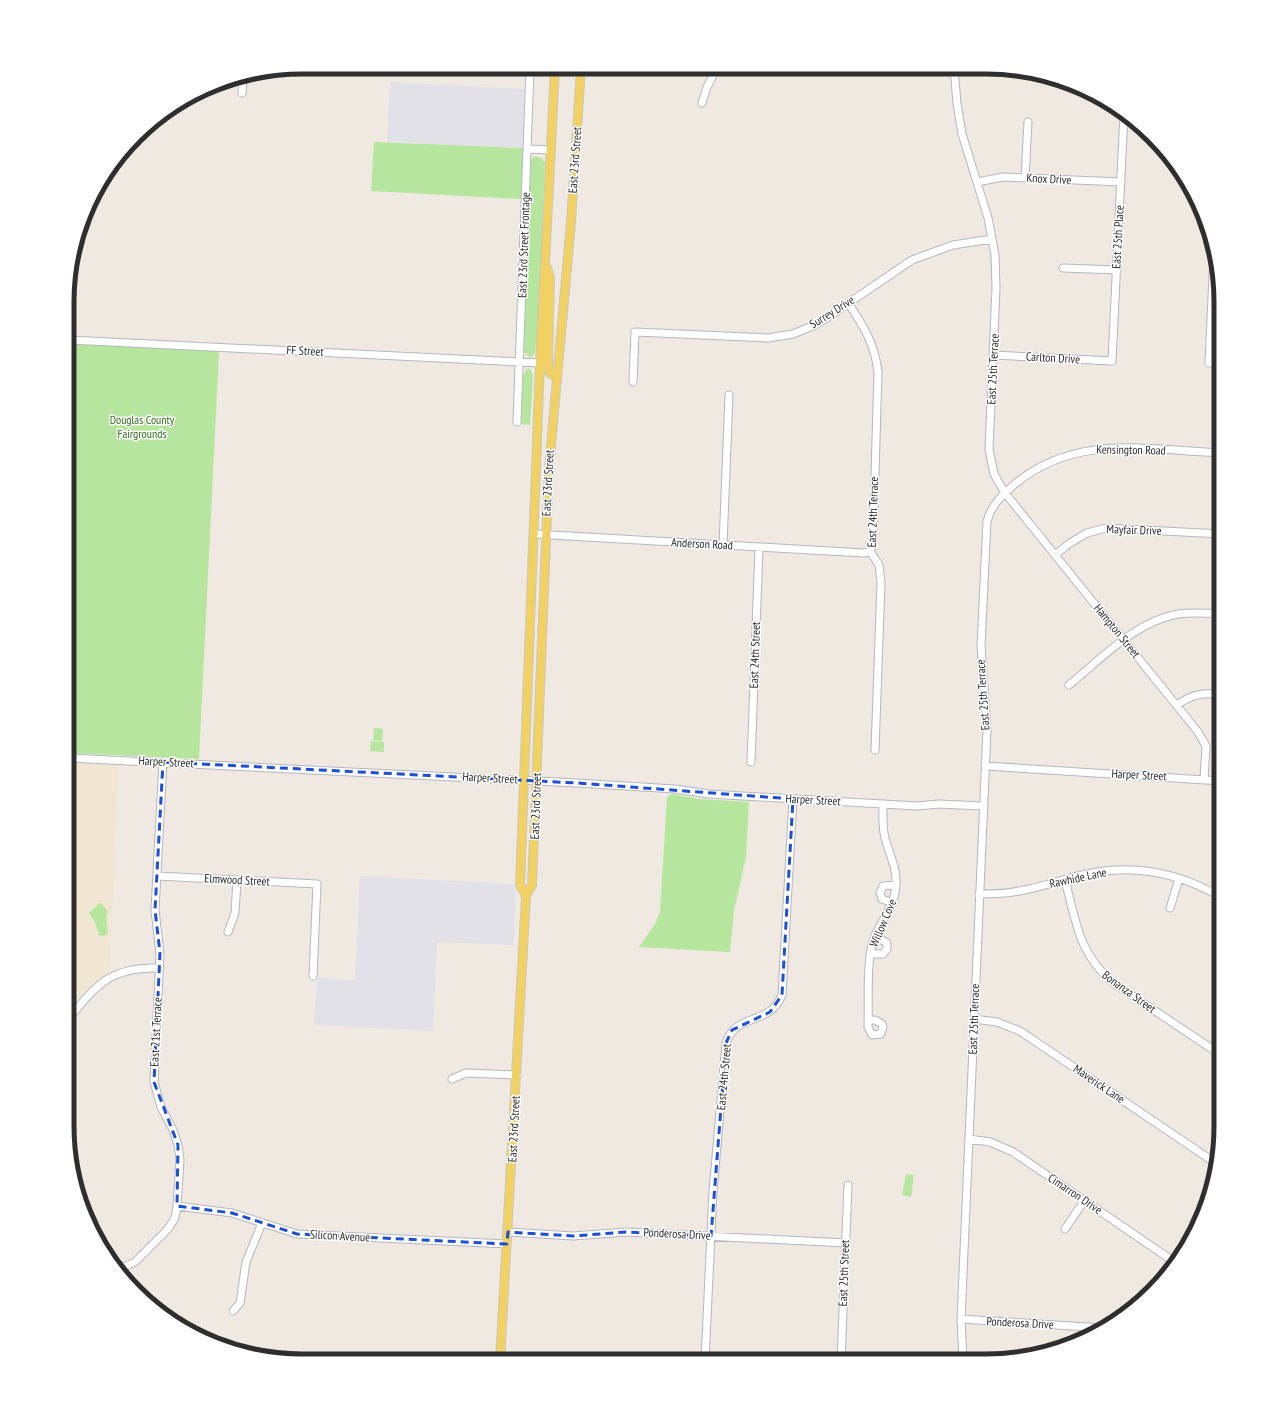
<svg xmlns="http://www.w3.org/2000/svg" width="1288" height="1428" font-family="'PT Sans Narrow',sans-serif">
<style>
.industrial{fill:#e3e1e8}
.education{fill:#f0e6d1}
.green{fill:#b6e59e}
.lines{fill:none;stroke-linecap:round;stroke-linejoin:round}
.minor-casing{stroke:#b4b7c1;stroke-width:9}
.major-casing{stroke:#c9c9c9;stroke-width:10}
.minor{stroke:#fff;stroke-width:7}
.major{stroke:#f2d163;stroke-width:8}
.marked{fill:none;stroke:#1d4ed8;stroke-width:3;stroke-dasharray:8 5;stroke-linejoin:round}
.labels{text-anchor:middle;stroke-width:3;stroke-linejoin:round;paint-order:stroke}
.street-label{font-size:12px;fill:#2e2e2e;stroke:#fff}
.park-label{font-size:12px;fill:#2c6e1b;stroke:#fff}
.rim{fill:none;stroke:#2e2e2e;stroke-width:5}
</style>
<rect width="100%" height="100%" fill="#efe9e1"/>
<path class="industrial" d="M390 82 525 89 523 148 387 142Z
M360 876 516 884 514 945 437 942 433 1031 314 1025 317 978 355 980Z"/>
<path class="education" d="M68 762 118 765 110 972 89 988 68 1013Z"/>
<path class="green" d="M374 142 523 148 521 199 371 191Z
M534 156 542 158 545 163 538 321 535 353 530 358 524 352 531 161Z
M69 344 219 351 199 759 68 753Z
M528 368 531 370 533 375 530 425 521 424 523 375Z
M374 728 383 729 382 741 373 740Z
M371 741 384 742V752L370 751Z
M672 794 700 799 749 802 746 857 734 911 730 952 639 947 655 924 660 912 667 797Z
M99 903H101L108 912 106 918 108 933 104 936 99 935 96 924 89 913Z
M906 1174 914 1175 911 1197 902 1195Z"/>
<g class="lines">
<g class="minor-casing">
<path id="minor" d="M954 69 957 103 962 134 988 218 995 255 996 288 989 449 994 474 1005 493 1198 732 1206 746 1204 779
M242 93 243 77
M702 103 707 87 717 68
M527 149 550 150
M1025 178 1028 122
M977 182 1003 177 1121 182
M1063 268 1117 270
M848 303C863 325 875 344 878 372L873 543 870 551
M69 340 540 363
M993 355 1112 361 1124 114
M1209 363 1214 253
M633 382 635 332 768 338 793 334 815 325 825 319 912 260 953 245 992 239
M517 422 530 68
M534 534 864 553 870 551
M723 545 729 395
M870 551 879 565 881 583 875 750
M1055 555 1070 543 1087 533 1106 528 1221 534
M1069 685C1101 659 1136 621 1178 614 1192 612 1206 613 1221 614
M1177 705C1192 694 1202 693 1221 694
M68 758 577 783 675 789 709 794 917 806 939 804 982 806
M751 762 759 548
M985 766 1221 781
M157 876 317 884 313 976
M1065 880C1076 921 1078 952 1112 982L1221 1055
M979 894C993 894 1006 894 1019 891 1045 887 1070 876 1097 872 1140 865 1183 875 1221 897
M893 903 882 899 880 893 883 886 896 885
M1170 908 1179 879
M228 932 235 913 237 880
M871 954H883L887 949V943L875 936
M974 1019 997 1022 1020 1031 1217 1164
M68 1020C97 984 110 967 159 968
M868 1020H875L882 1024 883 1027 881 1034 872 1035 868 1027C869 1002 866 965 873 941 880 921 895 907 896 885 897 867 889 854 885 838 882 827 883 815 883 804
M452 1079 466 1073 517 1075
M969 1139 990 1142 1013 1152 1176 1263
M177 1206 232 1213 297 1234 507 1244
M1065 1229 1084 1201
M508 1232 573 1236 626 1232 846 1243
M117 1270 135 1262 168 1229 175 1218 177 1206 180 1160 178 1145 173 1130 161 1107 154 1082 160 953 155 910 163 762
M233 1311 240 1303 246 1262 262 1223
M961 1319 1104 1328
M705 1361 713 1191 726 1043C737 1011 769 1027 782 995L793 799
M841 1361 848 1185
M963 1361 961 1319 987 731 981 646 987 521C992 504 1003 494 1016 483 1078 433 1148 450 1221 453"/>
</g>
<g class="major-casing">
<path id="major" d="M547 268 550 278 548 365 550 374 556 376
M526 896 520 885 540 363 555 68
M500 1361 526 896 532 885 549 468 571 222 581 68"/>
</g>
<use href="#minor" class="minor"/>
<use href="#major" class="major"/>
</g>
<path class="marked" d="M163 762 577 783 793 799 782 995 770 1012 732 1030 726 1043 711 1236 626 1232 573 1236 508 1232 507 1244 297 1234 232 1213 177 1206 178 1145 154 1082 160 953 155 910Z"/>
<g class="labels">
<g class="street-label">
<text transform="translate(575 160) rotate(-86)" y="4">East 23rd Street</text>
<text transform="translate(1049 179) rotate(3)" y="4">Knox Drive</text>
<text transform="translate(1118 237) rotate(-87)" y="4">East 25th Place</text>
<text transform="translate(524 245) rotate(-88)" y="4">East 23rd Street Frontage</text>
<text transform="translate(832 312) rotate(-32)" y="4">Surrey Drive</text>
<text transform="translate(305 351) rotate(3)" y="4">FF Street</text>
<text transform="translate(1053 358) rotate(3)" y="4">Carlton Drive</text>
<text transform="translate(993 369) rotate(-87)" y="4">East 25th Terrace</text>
<text transform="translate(1131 450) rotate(1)" y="4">Kensington Road</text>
<text transform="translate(548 483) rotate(-87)" y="4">East 23rd Street</text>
<text transform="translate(873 512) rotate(-88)" y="4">East 24th Terrace</text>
<text transform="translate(1134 530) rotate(2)" y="4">Mayfair Drive</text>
<text transform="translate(702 544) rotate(3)" y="4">Anderson Road</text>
<text transform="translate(1117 631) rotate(51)" y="4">Hampton Street</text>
<text transform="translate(755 655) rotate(-88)" y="4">East 24th Street</text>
<text transform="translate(983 695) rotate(-94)" y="4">East 25th Terrace</text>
<text transform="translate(166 762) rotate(3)" y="4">Harper Street</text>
<text transform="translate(1139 775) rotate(3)" y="4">Harper Street</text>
<text transform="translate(490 778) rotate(3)" y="4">Harper Street</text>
<text transform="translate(813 800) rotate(3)" y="4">Harper Street</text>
<text transform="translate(536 806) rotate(-88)" y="4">East 23rd Street</text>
<text transform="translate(1078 878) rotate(-12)" y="4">Rawhide Lane</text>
<text transform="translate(237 880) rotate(3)" y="4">Elmwood Street</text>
<text transform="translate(883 923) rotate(-67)" y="4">Willow Cove</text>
<text transform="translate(1129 992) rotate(36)" y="4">Bonanza Street</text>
<text transform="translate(974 1019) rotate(-88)" y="4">East 25th Terrace</text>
<text transform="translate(156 1032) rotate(-87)" y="4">East 21st Terrace</text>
<text transform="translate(724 1077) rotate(-85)" y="4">East 24th Street</text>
<text transform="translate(1099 1084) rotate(34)" y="4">Maverick Lane</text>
<text transform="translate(514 1129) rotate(-87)" y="4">East 23rd Street</text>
<text transform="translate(1075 1194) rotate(34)" y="4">Cimarron Drive</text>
<text transform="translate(677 1234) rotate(3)" y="4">Ponderosa Drive</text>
<text transform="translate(340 1236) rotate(3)" y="4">Silicon Avenue</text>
<text transform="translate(844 1273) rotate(-88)" y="4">East 25th Street</text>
<text transform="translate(1020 1323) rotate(3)" y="4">Ponderosa Drive</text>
</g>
<g class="park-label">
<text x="142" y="424">Douglas County<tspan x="142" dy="14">Fairgrounds</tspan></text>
</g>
</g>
<path d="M0 0H1288V1428H0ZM302 74H986A228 228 0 0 1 1214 302V1126A228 228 0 0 1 986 1354H302A228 228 0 0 1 74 1126V302A228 228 0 0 1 302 74Z" fill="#fff" fill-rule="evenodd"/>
<path class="rim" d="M302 74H986A228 228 0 0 1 1214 302V1126A228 228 0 0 1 986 1354H302A228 228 0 0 1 74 1126V302A228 228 0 0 1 302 74Z"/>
</svg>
